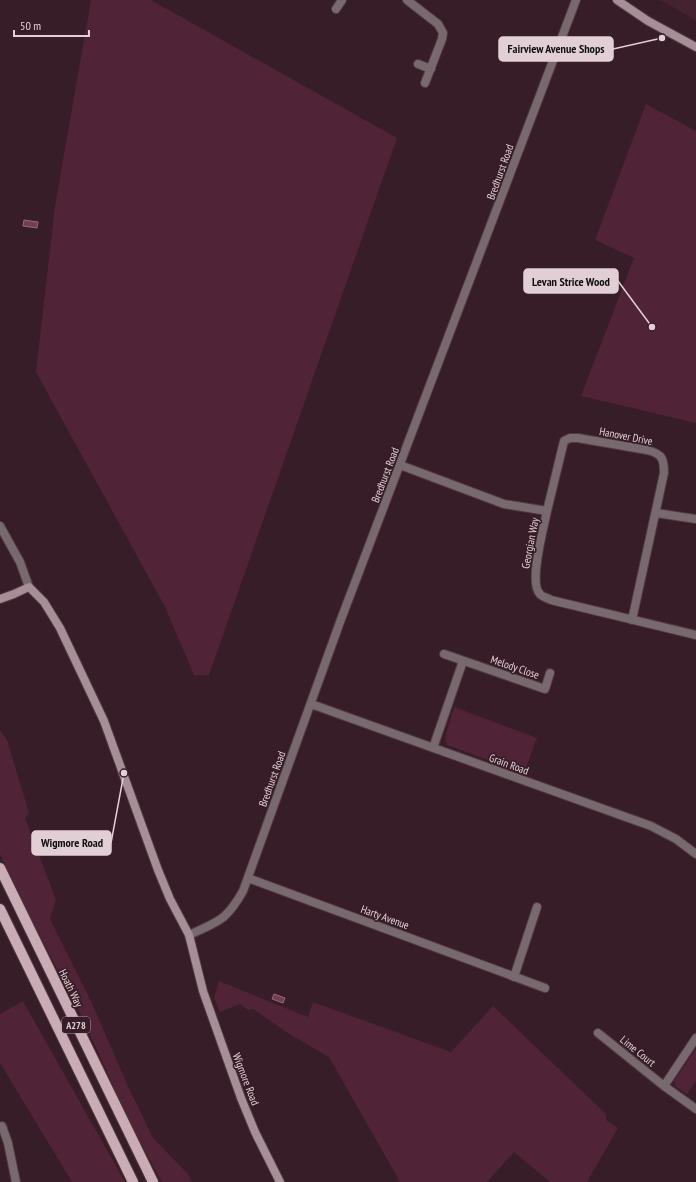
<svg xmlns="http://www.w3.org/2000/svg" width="696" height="1182" font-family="'PT Sans Narrow',sans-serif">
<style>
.built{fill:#442230}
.green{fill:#502336}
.water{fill:#753c53;stroke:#96687a}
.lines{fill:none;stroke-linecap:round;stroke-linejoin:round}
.street-casing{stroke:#523943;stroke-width:10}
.secondary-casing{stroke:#523943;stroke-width:10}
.primary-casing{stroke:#523943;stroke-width:12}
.street{stroke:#78696e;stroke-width:8}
.secondary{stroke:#a68f97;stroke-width:8}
.primary{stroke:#caacb6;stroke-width:10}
.labels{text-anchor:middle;stroke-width:3.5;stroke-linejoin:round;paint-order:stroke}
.shield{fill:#371d27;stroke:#af9aa2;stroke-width:1}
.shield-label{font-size:10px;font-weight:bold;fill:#e2cfd6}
.street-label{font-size:11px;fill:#e2cfd6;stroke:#371d27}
.leader{fill:none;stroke:#e2cfd6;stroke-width:1.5}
.callout-dot{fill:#e2cfd6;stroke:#371d27;stroke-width:1.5}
.callout{fill:#e2cfd6;stroke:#e2cfd6;stroke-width:1.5}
.callout-label{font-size:12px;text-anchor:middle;font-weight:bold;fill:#111}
</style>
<rect width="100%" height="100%" fill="#371d27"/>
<path class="built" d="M660 0H696V20Z"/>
<path class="green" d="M91 0H151L397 138 209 675H194L165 607 36 372 55 206Z
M646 104 696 131V423L581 396 634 258 595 240Z
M454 707 537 738 524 773 447 745 445 737Z
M0 730 7 740 29 813 25 818 56 900 50 919 91 1001 127 1084 153 1138 188 1174 192 1182H162L132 1127 82 1017 26 909 0 854Z
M219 981 308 1017 313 1002 451 1052 493 1006 606 1114V1120L618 1128 587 1182H550L514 1152 487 1182H400L329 1057 291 1035 253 1009 248 1010 240 1004 220 1012 214 998Z
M23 1001 125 1182H72L0 1063V1014Z
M696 1049V1081L687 1094 676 1087 674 1081Z"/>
<path class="water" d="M24 220 38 222 37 228 23 226Z
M274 994 285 998 283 1003 272 999Z"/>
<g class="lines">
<g class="street-casing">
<path id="street" d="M407 0 438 24 443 33 442 39 425 83
M336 9 342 0
M418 64 431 69
M400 465 504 504 547 511C544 527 528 583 540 594 542 597 548 598 551 600L696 635
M547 511 564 441 570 438H578L647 450C662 454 664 458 664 473L632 620
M656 513 696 519
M0 526 20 562 29 587
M444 654 545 689 550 673
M311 704 651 826 676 839 696 854
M433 748 463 661
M248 878 545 988
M189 935C219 921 226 921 243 891L340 622 576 0
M514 977 537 907
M598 1033 664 1086 696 1109
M664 1086 696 1038
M2 1126 8 1143 16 1182"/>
</g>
<g class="secondary-casing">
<path id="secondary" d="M617 0 648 21 696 47
M0 599 14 594 29 587 44 602 60 628 104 721 158 870 170 899 189 935 203 991 241 1098 255 1132 280 1182"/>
</g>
<g class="primary-casing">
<path id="primary" d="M0 868 153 1182
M0 909 133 1182"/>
</g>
<use href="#street" class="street"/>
<use href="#secondary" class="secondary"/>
<use href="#primary" class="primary"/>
</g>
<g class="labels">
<rect class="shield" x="62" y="1017" width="28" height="16" rx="3"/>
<g class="shield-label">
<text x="76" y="1029">A278</text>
</g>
<g class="street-label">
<text transform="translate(500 172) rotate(-70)" y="4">Bredhurst Road</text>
<text transform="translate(626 436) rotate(11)" y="4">Hanover Drive</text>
<text transform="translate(385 475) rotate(-69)" y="4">Bredhurst Road</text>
<text transform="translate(530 543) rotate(-79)" y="4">Georgian Way</text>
<text transform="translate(515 667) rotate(19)" y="4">Melody Close</text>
<text transform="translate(509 764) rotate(20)" y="4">Grain Road</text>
<text transform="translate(272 779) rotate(-70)" y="4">Bredhurst Road</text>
<text transform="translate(385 917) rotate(20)" y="4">Harty Avenue</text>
<text transform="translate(71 988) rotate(64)" y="4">Hoath Way</text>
<text transform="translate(638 1051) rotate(39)" y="4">Lime Court</text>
<text transform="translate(246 1079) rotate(69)" y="4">Wigmore Road</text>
</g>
</g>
<path class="leader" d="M662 38L613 49M652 327L618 281M124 773L111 843"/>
<g class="callout-dot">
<circle cx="662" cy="38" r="4"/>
<circle cx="652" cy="327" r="4"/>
<circle cx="124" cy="773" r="4"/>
</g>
<g class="callout">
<rect x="499" y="37" width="114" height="24" rx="4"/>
<rect x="524" y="269" width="94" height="24" rx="4"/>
<rect x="32" y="831" width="79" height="24" rx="4"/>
</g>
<g class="callout-label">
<text x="556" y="53">Fairview Avenue Shops</text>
<text x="571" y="286">Levan Strice Wood</text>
<text x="72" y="847">Wigmore Road</text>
</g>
<path d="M14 30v6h75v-6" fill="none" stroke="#e2cfd6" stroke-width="2"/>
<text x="20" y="30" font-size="12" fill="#e2cfd6" stroke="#371d27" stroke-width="3" paint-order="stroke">50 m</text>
</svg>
